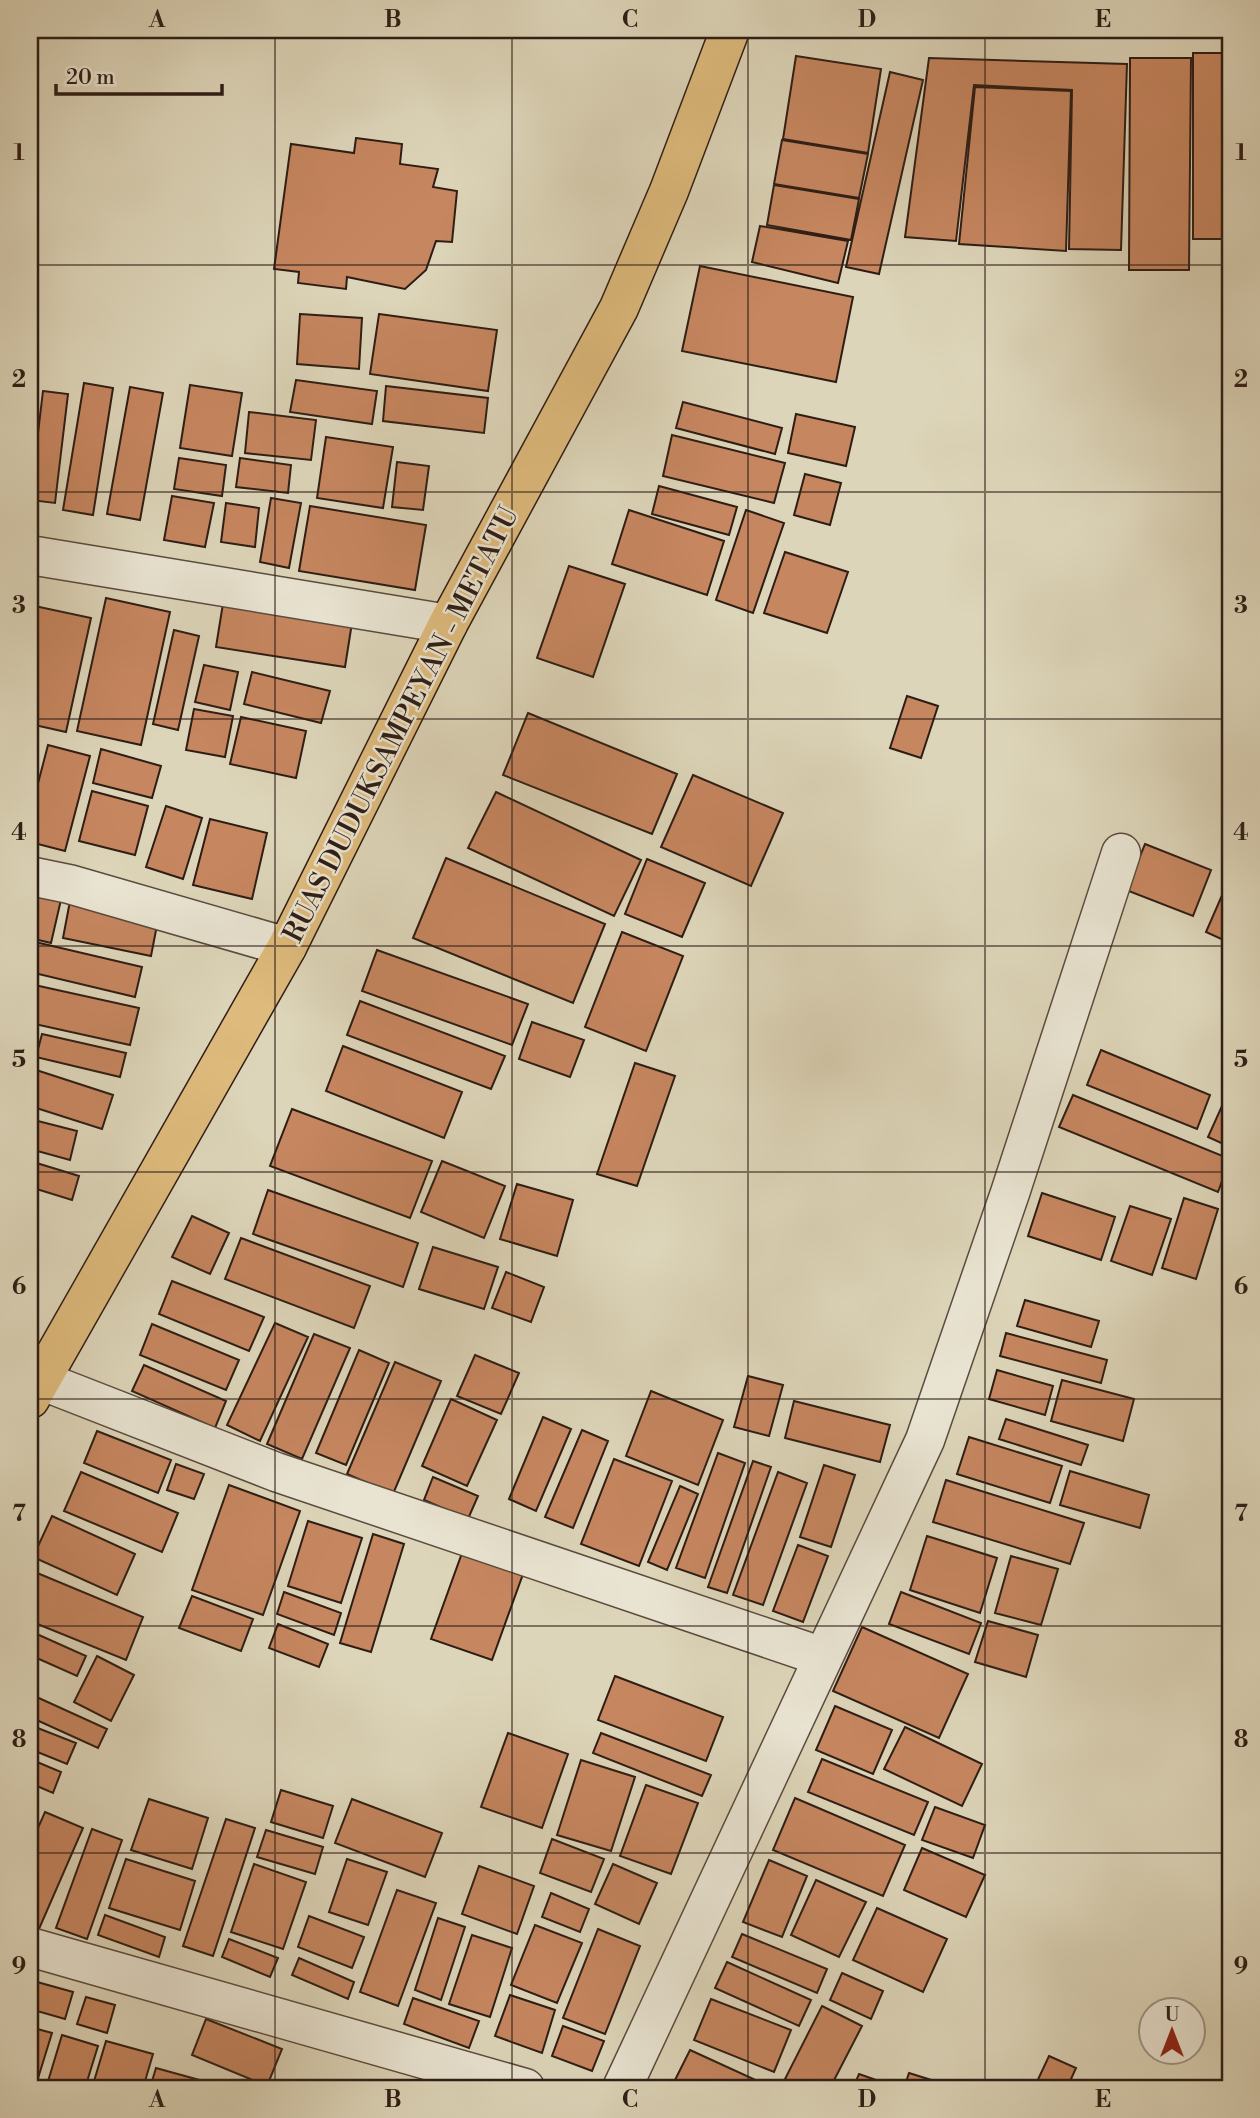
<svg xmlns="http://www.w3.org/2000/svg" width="1260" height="2118" font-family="'Libre Bodoni',serif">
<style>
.building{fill:#c68660;stroke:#2e1d15;stroke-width:2}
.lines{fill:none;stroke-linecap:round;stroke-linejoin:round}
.minor-casing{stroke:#5a4b3e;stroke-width:41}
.major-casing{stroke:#2e1d15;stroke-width:41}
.minor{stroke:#e9e4d2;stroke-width:38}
.major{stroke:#deba7c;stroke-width:38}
.grid{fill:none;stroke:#2e1d15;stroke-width:2;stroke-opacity:0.55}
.labels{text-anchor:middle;stroke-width:5;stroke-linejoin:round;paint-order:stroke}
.street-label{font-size:28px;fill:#2e1d15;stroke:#e9e4d2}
.neatline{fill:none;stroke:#2e1d15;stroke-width:2.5}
.grid-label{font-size:23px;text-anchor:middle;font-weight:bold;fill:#2e1d15}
</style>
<rect width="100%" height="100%" fill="#ddd5b9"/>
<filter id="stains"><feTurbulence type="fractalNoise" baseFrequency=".00286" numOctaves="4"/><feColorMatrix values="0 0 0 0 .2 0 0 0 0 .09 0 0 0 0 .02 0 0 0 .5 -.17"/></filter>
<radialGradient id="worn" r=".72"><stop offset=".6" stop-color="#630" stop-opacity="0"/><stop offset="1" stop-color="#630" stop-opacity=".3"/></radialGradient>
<path class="building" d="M1193 53H1226L1225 239H1193Z
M796 56 881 69 868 153 783 139Z
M929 58 1127 64 1121 250 1069 249 1072 90 974 85 956 241 905 237Z
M1130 58H1191L1189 270H1129Z
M1227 58H1230V275H1226Z
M890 72 923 80 879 274 846 267Z
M975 87 1071 91 1066 251 959 244Z
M356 138 402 144 400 164 438 169 433 187 457 191 452 242 436 241 426 270 405 289 347 277 346 289 298 283 299 272 274 269 291 144 354 153Z
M782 140 868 154 859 198 774 184Z
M774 185 859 199 851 240 767 225Z
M760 226 848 241 838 283 752 262Z
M700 266 853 297 836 382 682 351Z
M300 314 362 318 359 369 297 364Z
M379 314 497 330 488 391 370 374Z
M296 380 377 391 372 424 290 412Z
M84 383 113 388 93 515 63 510Z
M190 385 242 393 232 456 180 448Z
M386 386 488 398 484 433 383 421Z
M130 387 163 393 140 520 107 514Z
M43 391 68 394 55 503 30 500Z
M683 402 782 428 775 454 676 428Z
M249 412 316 420 311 460 245 453Z
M796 414 855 427 846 466 788 453Z
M672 435 785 463 774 503 663 476Z
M326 437 393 447 383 508 317 498Z
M179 458 226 465 222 496 174 489Z
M240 458 291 465 288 493 236 487Z
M397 462 429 466 423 510 392 507Z
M805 474 841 483 830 525 794 515Z
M659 486 737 507 729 535 652 514Z
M172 496 214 503 205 547 164 540Z
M271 498 301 503 289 568 260 562Z
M226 503 259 508 255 547 221 542Z
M310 506 426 525 415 590 299 571Z
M629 510 724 541 707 595 612 564Z
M746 510 784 523 753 613 716 600Z
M785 552 848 572 827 633 764 613Z
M569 566 625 584 593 677 537 658Z
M225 591 354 610 345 667 216 647Z
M106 598 170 612 141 745 77 731Z
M30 605 91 618 66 732 30 724Z
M174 630 199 636 178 730 153 724Z
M204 665 238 672 230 710 195 702Z
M252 672 330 691 321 723 244 704Z
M907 696 938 706 921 758 890 748Z
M194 709 233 716 225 757 186 750Z
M528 713 677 774 652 834 503 775Z
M241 717 306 731 296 778 230 764Z
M48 745 90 756 65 851 30 842V814Z
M101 749 161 766 152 798 93 783Z
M693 775 783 813 751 886 661 847Z
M92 791 148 806 135 855 79 841Z
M496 792 641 860 614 916 468 848Z
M166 806 202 818 183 879 146 867Z
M210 819 267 833 252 899 193 885Z
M1145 844 1211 870 1193 916 1126 890Z
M446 858 605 924 573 1003 413 938Z
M647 859 705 883 682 937 625 914Z
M1230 877V943L1206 932Z
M30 884 63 891 51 943 30 938Z
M70 901 158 920 151 956 63 938Z
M622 932 683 956 646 1051 585 1027Z
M31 941 142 967 135 997 30 972Z
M377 950 528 1004 512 1045 362 991Z
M30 984 139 1008 130 1045 30 1023Z
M360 1001 505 1056 491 1089 347 1035Z
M532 1022 584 1040 570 1077 519 1059Z
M42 1034 126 1053 120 1077 36 1057Z
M343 1046 462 1092 444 1138 326 1091Z
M1101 1050 1210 1095 1197 1129 1087 1085Z
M635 1063 675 1076 637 1186 597 1174Z
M30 1068 113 1095 102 1129 30 1106Z
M1073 1095 1230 1159 1218 1192 1059 1127Z
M1226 1097 1230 1099V1147L1208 1137Z
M292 1109 432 1161 410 1218 270 1166Z
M30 1119 77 1131 70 1160 30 1149Z
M30 1161 79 1176 72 1200 30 1187Z
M442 1161 505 1186 484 1238 421 1212Z
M517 1184 573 1200 557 1256 500 1239Z
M268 1190 418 1243 403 1287 253 1234Z
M1042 1193 1115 1217 1101 1260 1028 1236Z
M1184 1198 1218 1209 1196 1279 1162 1268Z
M1130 1206 1171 1219 1152 1275 1111 1261Z
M192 1216 229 1233 210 1274 172 1257Z
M241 1238 370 1286 354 1328 225 1279Z
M433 1247 498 1267 484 1309 419 1289Z
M506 1272 544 1287 531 1322 492 1308Z
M172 1281 264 1317 249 1351 159 1314Z
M1025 1300 1099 1321 1091 1347 1017 1326Z
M275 1323 308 1337 260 1441 227 1425Z
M152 1324 239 1360 226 1390 140 1355Z
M1006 1333 1107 1360 1101 1383 1000 1356Z
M314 1334 350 1348 302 1459 267 1444Z
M359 1350 389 1363 346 1465 316 1453Z
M475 1355 519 1373 501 1414 457 1396Z
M395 1362 441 1381 393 1494 347 1474Z
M144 1365 226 1401 215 1428 132 1391Z
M997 1370 1053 1386 1045 1415 989 1399Z
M748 1376 783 1385 769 1436 734 1427Z
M1062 1380 1134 1399 1123 1441 1051 1421Z
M651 1391 723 1420 698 1485 626 1456Z
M451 1399 497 1420 467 1486 422 1466Z
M794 1401 890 1425 880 1462 785 1438Z
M543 1417 571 1429 536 1511 509 1499Z
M1006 1419 1088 1445 1081 1465 999 1439Z
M582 1430 608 1441 573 1528 545 1517Z
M97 1431 171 1460 158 1493 84 1463Z
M969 1437 1062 1466 1050 1503 957 1474Z
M718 1453 745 1463 705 1578 676 1568Z
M614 1459 672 1481 639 1566 581 1544Z
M753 1461 771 1467 727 1593 708 1587Z
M176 1464 204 1474 194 1499 167 1490Z
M824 1465 855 1475 831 1547 800 1537Z
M1070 1471 1149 1495 1140 1528 1060 1505Z
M81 1472 178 1513 162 1552 64 1511Z
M778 1472 807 1483 763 1605 733 1595Z
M433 1477 478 1496 468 1519 424 1500Z
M946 1480 1084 1523 1070 1564 933 1522Z
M229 1485 300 1511 263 1615 192 1590Z
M680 1486 698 1494 667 1570 648 1562Z
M52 1516 135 1554 117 1595 33 1557Z
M308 1521 362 1538 341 1603 288 1586Z
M373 1534 404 1544 371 1652 340 1643Z
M927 1536 997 1558 980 1613 910 1590Z
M798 1545 828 1556 803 1622 773 1611Z
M462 1553 523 1574 492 1660 431 1639Z
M1011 1556 1058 1569 1041 1625 995 1613Z
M30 1570 143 1617 126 1660 30 1621Z
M284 1592 341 1613 334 1635 277 1614Z
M901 1592 981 1623 969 1654 889 1624Z
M192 1596 253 1619 241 1651 179 1628Z
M988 1621 1038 1635 1026 1677 975 1662Z
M278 1624 328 1644 319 1667 269 1648Z
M862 1627 968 1674 939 1738 833 1691Z
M30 1631 86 1656 77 1676 30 1655Z
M97 1656 134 1675 111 1721 74 1702Z
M615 1676 723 1717 706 1761 598 1720Z
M30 1694 107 1729 98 1748 30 1717Z
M835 1706 892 1730 873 1774 816 1750Z
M30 1725 76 1743 67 1764 30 1749Z
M905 1727 982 1764 962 1806 884 1769Z
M508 1733 568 1754 542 1828 481 1807Z
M601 1733 711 1775 702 1796 593 1753Z
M30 1759 61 1772 53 1793 30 1783Z
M822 1759 928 1802 914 1835 808 1792Z
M581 1760 635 1777 611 1851 557 1835Z
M646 1785 698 1803 671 1874 620 1856Z
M281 1790 333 1806 323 1838 271 1822Z
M795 1798 905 1845 883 1896 773 1850Z
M149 1799 208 1818 192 1869 131 1850Z
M352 1799 442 1833 425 1877 335 1843Z
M935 1807 985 1825 973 1858 922 1840Z
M45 1812 83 1828 39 1929 30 1925V1846Z
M226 1819 255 1828 213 1956 183 1946Z
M92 1829 122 1840 87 1939 56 1928Z
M266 1830 323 1847 315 1874 257 1857Z
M552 1839 604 1859 591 1892 540 1873Z
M922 1848 985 1875 966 1917 904 1890Z
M126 1859 195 1881 180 1930 109 1908Z
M347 1859 387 1872 368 1925 329 1912Z
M769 1860 807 1876 782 1937 743 1922Z
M254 1864 306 1882 283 1949 231 1932Z
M613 1864 657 1883 639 1924 595 1904Z
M479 1866 534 1886 517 1934 462 1914Z
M816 1880 866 1902 839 1957 791 1935Z
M397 1890 436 1903 398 2006 360 1992Z
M551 1893 589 1909 580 1932 542 1917Z
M877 1908 947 1939 923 1992 853 1960Z
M105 1915 165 1937 159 1957 98 1935Z
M309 1916 364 1937 352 1968 298 1947Z
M438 1918 465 1927 441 2000 415 1990Z
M535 1925 582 1943 557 2003 511 1985Z
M598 1929 640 1946 605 2034 563 2018Z
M742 1934 827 1969 817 1993 732 1957Z
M472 1935 512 1948 490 2017 449 2004Z
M229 1939 278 1958 270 1977 222 1957Z
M299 1958 354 1982 348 1999 292 1975Z
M727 1962 811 2000 799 2026 715 1988Z
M842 1973 883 1991 871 2019 830 2000Z
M30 1980 73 1992 65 2019 30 2009Z
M510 1995 555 2010 542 2053 495 2036Z
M86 1997 115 2005 107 2033 77 2024Z
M413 1998 479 2021 469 2048 404 2024Z
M711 1999 791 2030 774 2072 694 2040Z
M822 2006 862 2026 830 2088H803L785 2079Z
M206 2019 282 2049 267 2086 192 2055Z
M563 2026 604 2041 592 2071 552 2056Z
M30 2027 52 2033 35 2088H30Z
M62 2035 98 2046 85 2088H46Z
M106 2041 153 2054 143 2088H92Z
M690 2050 773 2088H678L672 2086Z
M1049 2056 1076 2068 1067 2088H1034Z
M156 2068 221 2086 220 2088H150Z
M909 2073 957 2088H904Z
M859 2074 896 2087V2088H853Z
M302 2080 329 2087 328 2088H300Z"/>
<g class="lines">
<g class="minor-casing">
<path id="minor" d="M30 555 448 624
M30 876 69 884 287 947
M40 1380 276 1472 823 1657
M30 1947 525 2088
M622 2088 925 1440 1010 1193 1121 853"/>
</g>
<g class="major-casing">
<path id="major" d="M30 1399 287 947 448 624 619 308 669 191 730 30"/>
</g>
<use href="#minor" class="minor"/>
<use href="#major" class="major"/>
</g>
<path class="grid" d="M275 30V2088M512 30V2088M748 30V2088M985 30V2088M30 265H1230M30 492H1230M30 719H1230M30 946H1230M30 1172H1230M30 1399H1230M30 1626H1230M30 1853H1230"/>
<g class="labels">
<g class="street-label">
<text transform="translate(400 724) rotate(-63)" y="10">RUAS DUDUKSAMPEYAN - METATU</text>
</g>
</g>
<rect width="1260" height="2118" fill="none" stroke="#ddd5b9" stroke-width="77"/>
<g transform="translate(1172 2031)"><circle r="33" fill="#e9e4d2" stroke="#9e9486" stroke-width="2"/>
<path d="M0-5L12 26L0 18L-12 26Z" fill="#8f2418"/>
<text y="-10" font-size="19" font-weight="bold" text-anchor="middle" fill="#2e1d15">U</text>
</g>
<path d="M56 84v10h166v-10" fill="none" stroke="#2e1d15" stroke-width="3.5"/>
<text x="66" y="84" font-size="21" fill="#2e1d15" stroke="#e9e4d2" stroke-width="5" paint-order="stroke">20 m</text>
<rect x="38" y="38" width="1184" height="2042" class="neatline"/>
<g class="grid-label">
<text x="157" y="27">A</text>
<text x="393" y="27">B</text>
<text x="630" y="27">C</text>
<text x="867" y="27">D</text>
<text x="1103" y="27">E</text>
<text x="19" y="160">1</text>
<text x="1241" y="160">1</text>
<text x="19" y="387">2</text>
<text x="1241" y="387">2</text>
<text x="19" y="613">3</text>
<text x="1241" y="613">3</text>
<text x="19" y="840">4</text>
<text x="1241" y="840">4</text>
<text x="19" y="1067">5</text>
<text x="1241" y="1067">5</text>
<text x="19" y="1294">6</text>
<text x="1241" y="1294">6</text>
<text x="19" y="1521">7</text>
<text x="1241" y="1521">7</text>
<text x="19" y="1747">8</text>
<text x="1241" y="1747">8</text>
<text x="19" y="1974">9</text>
<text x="1241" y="1974">9</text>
<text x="157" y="2107">A</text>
<text x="393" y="2107">B</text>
<text x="630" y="2107">C</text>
<text x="867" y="2107">D</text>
<text x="1103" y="2107">E</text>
</g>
<rect width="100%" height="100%" filter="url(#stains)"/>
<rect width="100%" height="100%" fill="url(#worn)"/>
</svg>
